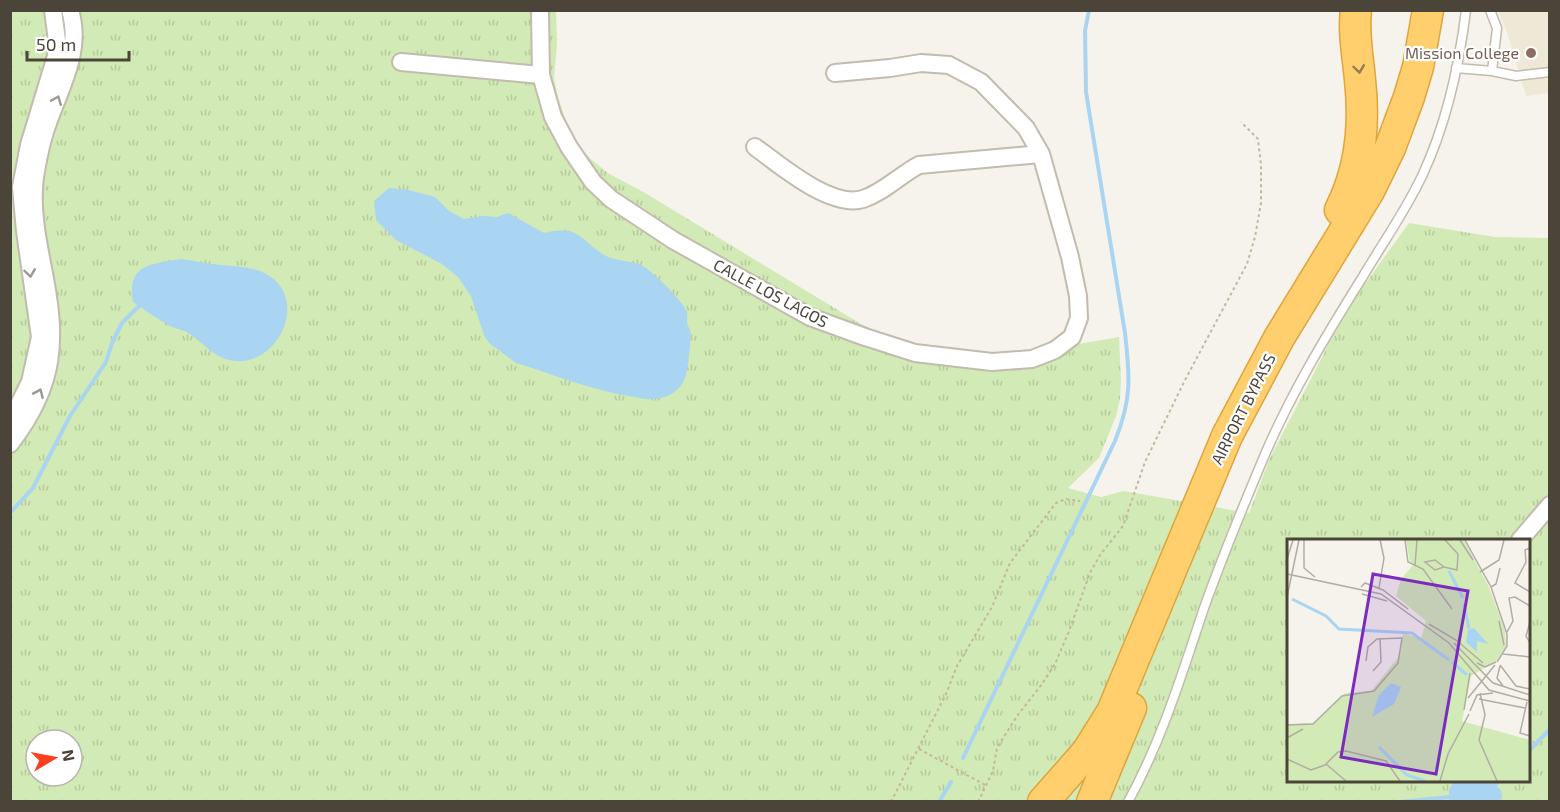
<svg xmlns="http://www.w3.org/2000/svg" width="1560" height="812" font-family="'Exo 2',sans-serif">
<style>
.education{fill:#efe8d6}
.grass{fill:url(#grass-tufts);fill-rule:evenodd}
.park{fill:#d2eab5}
.water{fill:#a9d4f2}
.lines{fill:none;stroke-linecap:round;stroke-linejoin:round}
.stream{stroke:#a9d4f2;stroke-width:4}
.lane-casing{stroke:#c2bbae;stroke-width:11}
.street-casing{stroke:#c2bbae;stroke-width:20}
.highway-casing{stroke:#e0a43c;stroke-width:33}
.path{stroke:#c4b79f;stroke-width:2;stroke-dasharray:3 3;stroke-linecap:butt}
.lane{stroke:#fff;stroke-width:8}
.street{stroke:#fff;stroke-width:16}
.highway{stroke:#ffcf6e;stroke-width:30}
.oneway{stroke:#937c4e}
.oneway2{stroke:#9c9892}
.education-dot{fill:#8d6e63;stroke:#fff;stroke-width:2}
.labels{text-anchor:middle;stroke-width:4.5;stroke-linejoin:round;paint-order:stroke}
.education-label{font-size:16px;fill:#785e54;stroke:#fff;text-anchor:end}
.street-label{font-size:16px;fill:#4b4439;stroke:#fff}
.inset-river{fill:none;stroke:#a9d4f2;stroke-width:3}
.inset-road{fill:none;stroke:#b2ada4;stroke-width:1.5}
.view{fill:#7b2cbf;fill-opacity:0.15;stroke:#7b2cbf;stroke-width:3}
.inset-edge{fill:none;stroke:#4b4439;stroke-width:3}
</style>
<defs>
<pattern id="grass-tufts" width="24" height="20" patternUnits="userSpaceOnUse" patternTransform="scale(1.5)"><rect width="24" height="20" fill="#d2eab5"/><path d="M3 7l-1-3M5 7V3M7 7l1-3M15 17l-1-3M17 17v-4M19 17l1-3" fill="none" stroke="#b6ca9c"/></pattern>
</defs>
<rect width="100%" height="100%" fill="#f6f3ec"/>
<path class="education" d="M1498 11H1549V93L1526 96 1506 29Z"/>
<path class="grass" d="M10 11H556L557 44 554 78 558 97 568 127 576 142 587 156 608 173 645 193 861 324 892 339 928 348 1010 356 1119 337 1121 381 1120 399 1116 416 1099 458 1068 488 1101 497 1124 491 1249 513 1270 458 1333 336 1359 292 1409 223 1495 237 1549 238V801H11ZM1288 540H1528V780H1288ZM36 740H72V776H36Z"/>
<path class="park" d="M11 264 20 326 15 333 11 334Z"/>
<path class="water" d="M389 188 408 190 435 197 449 211 464 219 483 216 497 217 508 213 544 233C579 225 578 238 604 255 616 262 632 260 643 266 654 273 683 301 687 312 688 317 686 322 688 326 688 327 690 328 690 330 692 334 688 369 686 375 682 390 668 399 652 399 645 400 637 397 629 396 590 390 553 374 516 363L489 343 484 335 471 296 458 277 442 264 396 240 376 220 374 201Z
M181 259C192 260 202 263 213 264 233 267 254 265 271 277 307 303 278 364 236 361 214 360 203 341 185 331 180 329 173 328 168 325 156 318 145 310 133 302 126 264 152 264 181 259Z
M1455 780 1491 781 1501 790 1502 798 1498 801H1449V790Z"/>
<g class="lines">
<path class="stream" d="M10 513 33 488 70 416 106 362 112 343 122 323 139 306
M1528 752 1550 729
M963 758 1115 441C1132 399 1130 377 1125 333L1086 92 1085 31 1089 10
M1496 784 1498 780
M939 802 951 782
M1400 802 1449 797"/>
<g class="lane-casing">
<path id="lane" d="M1490 10 1497 28 1492 71
M1456 68 1492 71 1516 76 1550 72
M1128 802C1162 740 1182 674 1204 608 1223 555 1244 504 1266 452 1292 392 1327 334 1362 278 1382 244 1405 212 1422 176 1446 125 1459 67 1466 10"/>
</g>
<g class="street-casing">
<path id="street" d="M540 10 541 75 553 117 569 147 593 182 611 199 673 240 810 317 865 337 915 353 992 362 1032 359 1055 350 1072 337 1079 318 1078 296 1070 257 1041 154 1026 128 981 82 949 65 921 63 890 68 835 73
M401 62 541 75
M755 147C780 165 831 209 863 199 884 192 900 175 919 165L1041 154
M10 422 30 382 40 337 25 231 21 187 29 145 56 56 57 41 53 10
M10 444C57 383 57 339 43 268 37 238 31 207 35 177 38 158 42 138 49 120 62 84 82 50 70 10
M1520 540 1550 505"/>
</g>
<g class="highway-casing">
<path id="highway" d="M1340 210C1361 169 1365 125 1360 80 1358 56 1353 34 1356 10
M1043 802 1087 752 1112 712 1227 436 1279 338 1369 191 1390 148 1409 97 1418 67 1428 10
M1092 802 1131 708"/>
</g>
<path class="path" d="M919 749 987 786
M891 802 946 694 957 666 992 607 1010 563 1056 503 1066 499 1080 501
M978 802 993 771 997 748 1017 716 1042 684 1055 664 1069 631 1090 573 1100 555 1123 526 1145 462 1185 380 1247 264 1255 237 1261 203V165L1258 139 1241 122"/>
<use href="#lane" class="lane"/>
<use href="#street" class="street"/>
<use href="#highway" class="highway"/>
</g>
<defs><path id="oneway-chevron" d="M-2-3.5L2.5 0L-2 3.5" fill="none" stroke-width="1.6" stroke-linecap="round" stroke-linejoin="round" transform="scale(1.5)"/></defs>
<use class="oneway" href="#oneway-chevron" transform="translate(1359 69) rotate(82)"/>
<g class="oneway2">
<use href="#oneway-chevron" transform="translate(57 100) rotate(-68)"/>
<use href="#oneway-chevron" transform="translate(30 273) rotate(82)"/>
<use href="#oneway-chevron" transform="translate(39 393) rotate(-66)"/>
</g>
<circle class="education-dot" cx="1531" cy="53" r="6"/>
<g class="labels">
<g class="education-label">
<text x="1519" y="59">Mission College</text>
</g>
<g class="street-label">
<text transform="translate(771 293) rotate(28)" y="6">CALLE LOS LAGOS</text>
<text transform="translate(1243 409) rotate(-63)" y="6">AIRPORT BYPASS</text>
</g>
</g>
<g transform="translate(1287 539)">
<rect width="243" height="243" fill="#f6f3ec"/>
<path d="M119 1H177L201 46 218 91 219 107 209 122 184 137 175 182 243 201V242H0V185L26 184 58 154 84 152 113 116 116 94 134 100 139 82 109 57 114 40 127 25 123 23Z" fill="#d2eab5"/>
<path d="M187 89 201 105 190 102V113L179 103 181 91ZM104 144 114 148 107 165 85 178 92 156Z" fill="#a9d4f2"/>
<path class="inset-river" d="M162 32 176 59M5 60 39 77 52 90 125 94 162 121M177 65 182 90M165 123 180 136M92 208 120 236 138 242"/>
<path class="inset-road" d="M17 1V29L28 38M118 1 121 23 136 30 165 70M173 1 186 21M178 1 204 48 220 95V107L210 123M243 9 238 11 239 23 228 44 243 53M0 20 6 1M128 26 130 1M157 28 148 21 138 23 148 31 157 28 170 31 171 15 158 1M193 33 212 21 217 1M0 35 94 55 162 104 202 151 243 162M74 48 78 44 96 51 121 70M204 48 209 45 213 29M92 49 97 19 93 1M75 55 100 62M0 58 12 1M212 82 217 106M243 83 239 97 243 104M142 85 169 101 196 124M220 93 226 82 222 59 228 58 243 67M167 104 206 144 243 156M216 115 243 118M190 124 198 128 209 123M213 126 229 147 243 150M213 127 210 139 216 147M86 132 94 123 93 99M193 154 198 176 192 201 210 242M181 159 208 126M192 160 238 169M240 163 233 194 243 197M177 171 183 134M183 172 190 156 206 154M0 186 26 185 55 157 87 152 111 124 115 99 90 100 81 108 79 122M0 199 16 190M0 220 24 231 38 226 51 213 59 212 99 222 113 242M39 225 59 242M153 242 161 215 182 175"/>
<path class="view" d="M86 35 181 52 149 235 54 218Z"/>
<rect width="243" height="243" class="inset-edge"/>
</g>
<rect width="1560" height="812" fill="none" stroke="#4b4439" stroke-width="24"/>
<g transform="translate(54 758) rotate(80)"><circle r="28" fill="#ffffff" stroke="#b7b4b0" stroke-width="1.5"/>
<path d="M0-4.5L10 22L0 15L-10 22Z" fill="#fc3f1d"/>
<text y="-9" font-size="16" font-weight="bold" text-anchor="middle" fill="#4b4439">N</text>
</g>
<path d="M27 51v9h102v-9" fill="none" stroke="#4b4439" stroke-width="3"/>
<text x="36" y="51" font-size="18" fill="#4b4439" stroke="#ffffff" stroke-width="4.5" paint-order="stroke">50 m</text>
</svg>
